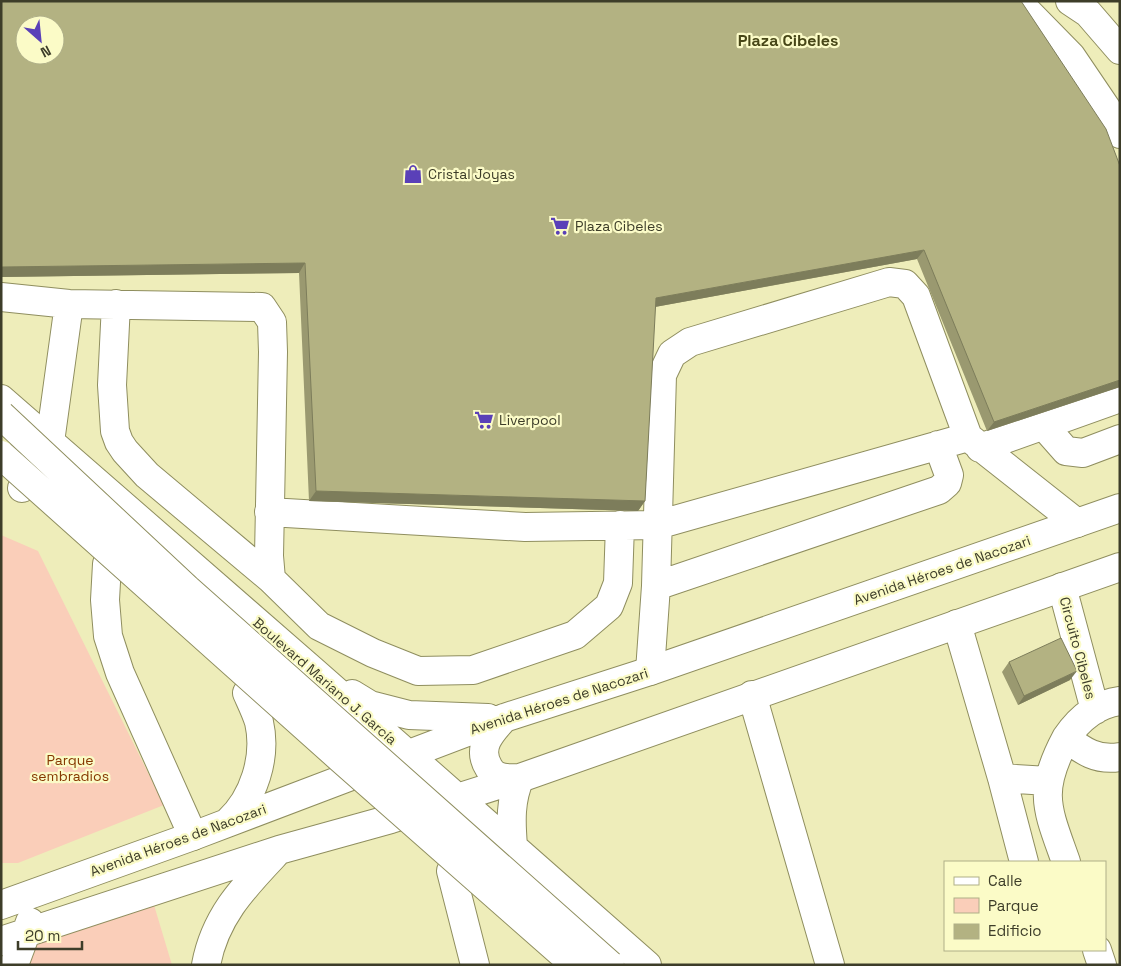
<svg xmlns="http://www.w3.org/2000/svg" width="1121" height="966" font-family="'Space Grotesk',sans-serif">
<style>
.green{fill:#faceb9}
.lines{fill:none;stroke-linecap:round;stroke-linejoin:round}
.minor-casing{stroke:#8f8e5f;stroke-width:30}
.major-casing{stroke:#8f8e5f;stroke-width:30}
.minor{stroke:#fff;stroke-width:28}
.major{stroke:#fff;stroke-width:28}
.major-bridge-casing{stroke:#8f8e5f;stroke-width:30;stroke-linecap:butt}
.major-bridge{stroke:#fff;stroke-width:28}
.wall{fill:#9a9970}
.shaded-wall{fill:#7d7d5b}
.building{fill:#b3b282;stroke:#7d7d5b;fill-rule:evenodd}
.labels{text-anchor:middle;stroke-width:4.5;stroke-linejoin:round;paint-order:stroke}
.poi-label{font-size:14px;fill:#3d3d29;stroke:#fbfbc7;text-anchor:start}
.street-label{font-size:14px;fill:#3d3d29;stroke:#fbfbc7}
.park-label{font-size:14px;fill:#863801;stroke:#fbfbc7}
.quarter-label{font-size:16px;font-weight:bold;fill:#474617;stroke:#fbfbc7}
</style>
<rect width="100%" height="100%" fill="#eeedba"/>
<path class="green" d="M1 535 38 551 164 805 18 863H1Z
M154 905 172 965H26L39 938Z"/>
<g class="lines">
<g class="minor-casing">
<path id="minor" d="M1017 1 1071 56 1115 121 1120 134
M1070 1 1088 13 1120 50
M1 297 69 304 262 307 272 322 273 352 269 556 271 579 147 475 125 451 119 442 115 431 112 385 116 304
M1043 425 1066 451 1083 453 1120 439
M980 448 1120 398
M22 488 50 442 69 304
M269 512 525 527 657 525 968 437
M107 564 105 600 108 636 120 673 193 836
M271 579 319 626 373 653 418 671 473 670 575 635 609 606 618 583 620 525
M656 586 939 490 947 483 949 475 938 445
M1062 587 1095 710
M957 624 1002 778 1024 862
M650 671 656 586 662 375 672 354 690 342 889 282 905 284 916 296 968 437 1077 523
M752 695 830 965
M1120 701C1096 704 1079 719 1066 738 1083 751 1097 761 1120 757
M1002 778 1048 781
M1066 862C1047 808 1037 792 1066 738
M451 871 475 965
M1097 950 1102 965"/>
</g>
<g class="major-casing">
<path id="major" d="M1 399 312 670 647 965
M352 694 370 705 409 715 488 718
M504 718C491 732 476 748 489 768 492 773 496 776 501 777 507 779 514 778 520 778 510 800 511 822 513 846
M228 822C254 798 267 757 259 722 256 712 251 702 247 693
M1 905 193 836 504 718 650 671 1120 508
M1 941 279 850 391 819 520 778 1120 567
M14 965 30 922
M206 965C215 916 244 887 277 852"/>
</g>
<use href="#minor" class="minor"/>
<use href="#major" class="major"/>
<g class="major-bridge-casing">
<path id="major-bridge" d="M1 415 187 589 610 965
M1 455 340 758 575 965"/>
</g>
<use href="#major-bridge" class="major-bridge"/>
</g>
<path class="wall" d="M1 1 1120 166V387L987 431 917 259 655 307 645 501 638 511 309 501 299 273 1 277Z
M1009 662 1070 680 1018 705 1002 672Z"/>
<path class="shaded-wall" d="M924 250 917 259 649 308 656 298Z
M305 263 299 273 1 277V267Z
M1120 380V387L987 431 994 422Z
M316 491 645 501 638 511 309 501Z
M1077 671 1070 680 1018 705 1024 696Z"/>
<path class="building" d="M1 1H1021L1106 129 1120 166V380L994 422 924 250 656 298 645 501 316 491 305 263 1 267ZM25 25H55V55H25Z
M1061 638 1077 671 1024 696 1009 662Z"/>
<defs>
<g id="shop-bare" transform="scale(1.5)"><path d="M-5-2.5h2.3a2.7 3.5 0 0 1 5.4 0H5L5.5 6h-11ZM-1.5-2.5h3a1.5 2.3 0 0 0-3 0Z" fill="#5a40b8" stroke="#fbfbc7" stroke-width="2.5" paint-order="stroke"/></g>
<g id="supermarket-bare" transform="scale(1.5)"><path d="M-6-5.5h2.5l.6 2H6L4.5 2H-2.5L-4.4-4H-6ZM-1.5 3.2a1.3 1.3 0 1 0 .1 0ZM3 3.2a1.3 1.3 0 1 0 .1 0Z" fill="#5a40b8" stroke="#fbfbc7" stroke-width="2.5" paint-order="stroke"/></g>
</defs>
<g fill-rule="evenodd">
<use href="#shop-bare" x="413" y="174"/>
<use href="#supermarket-bare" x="560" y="226"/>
<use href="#supermarket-bare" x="484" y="420"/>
</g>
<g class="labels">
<g class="poi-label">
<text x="428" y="179">Cristal Joyas</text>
<text x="575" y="231">Plaza Cibeles</text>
<text x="499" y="425">Liverpool</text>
</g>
<g class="street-label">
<text transform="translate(942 570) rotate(-19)" y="5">Avenida Héroes de Nacozari</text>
<text transform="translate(1078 648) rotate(75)" y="5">Circuito Cibeles</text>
<text transform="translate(325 681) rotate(41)" y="5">Boulevard Mariano J. García</text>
<text transform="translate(559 701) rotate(-18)" y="5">Avenida Héroes de Nacozari</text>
<text transform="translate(178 840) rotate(-20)" y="5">Avenida Héroes de Nacozari</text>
</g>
<g class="park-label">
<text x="70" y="765">Parque<tspan x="70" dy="16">sembradios</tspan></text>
</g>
<g class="quarter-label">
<text x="788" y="46">Plaza Cibeles</text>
</g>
</g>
<rect width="1121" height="966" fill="none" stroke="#3d3d29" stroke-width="5"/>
<rect x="944" y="861" width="162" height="90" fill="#fbfbc7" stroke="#afaf88"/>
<rect x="954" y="877" width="25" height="8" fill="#ffffff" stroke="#afaf88"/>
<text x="988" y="886" font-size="15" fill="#3d3d29">Calle</text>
<rect x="954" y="898" width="25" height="15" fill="#faceb9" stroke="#afaf88"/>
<text x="988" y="911" font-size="15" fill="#3d3d29">Parque</text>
<rect x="954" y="924" width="25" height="15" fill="#b3b282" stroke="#afaf88"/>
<text x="988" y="936" font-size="15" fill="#3d3d29">Edificio</text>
<g transform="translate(40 40) rotate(153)"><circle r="24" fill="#fbfbc7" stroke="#afaf88"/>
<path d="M0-4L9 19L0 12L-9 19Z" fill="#5a40b8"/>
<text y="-8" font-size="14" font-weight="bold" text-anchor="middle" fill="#3d3d29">N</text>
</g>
<path d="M18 941v8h64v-8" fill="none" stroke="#3d3d29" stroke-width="2.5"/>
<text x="25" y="941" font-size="15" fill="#3d3d29" stroke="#fbfbc7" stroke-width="4" paint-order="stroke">20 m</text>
</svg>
